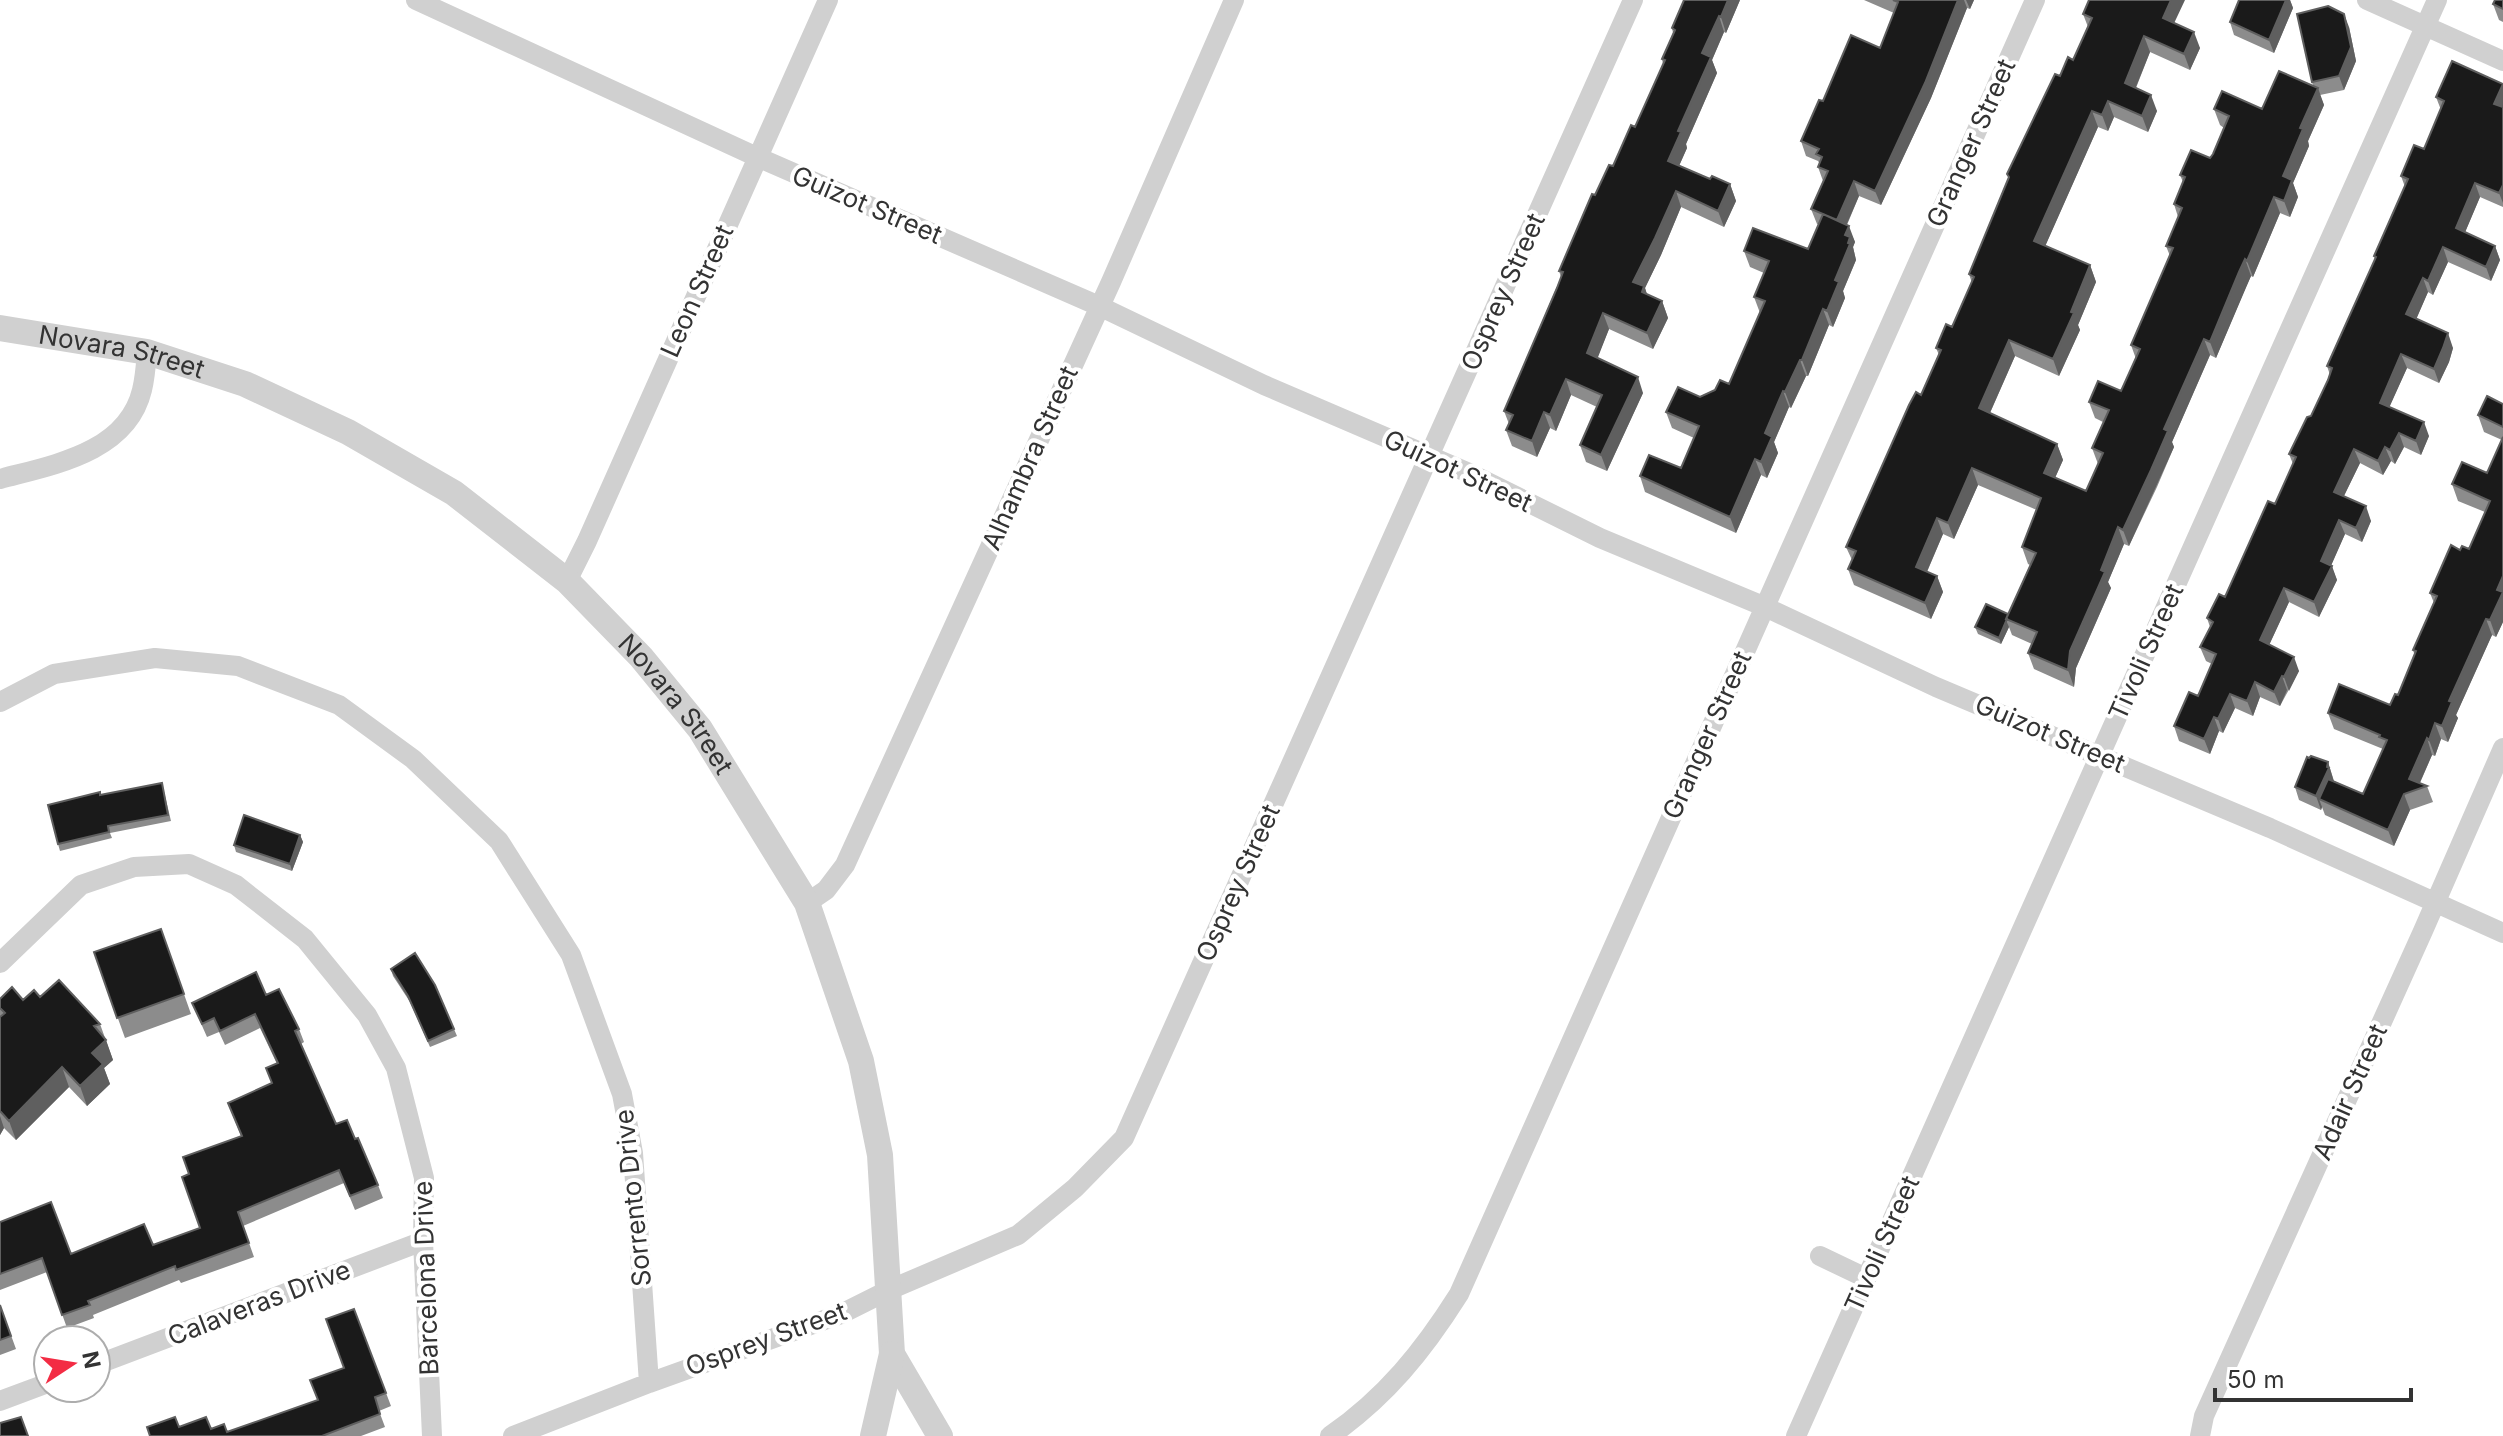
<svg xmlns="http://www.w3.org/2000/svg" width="2503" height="1436" font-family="Inter,sans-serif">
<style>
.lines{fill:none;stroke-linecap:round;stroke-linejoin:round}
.minor{stroke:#d0d0d0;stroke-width:20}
.tertiary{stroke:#d0d0d0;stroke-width:26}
.wall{fill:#8c8c8c}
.shaded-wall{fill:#5f5f5f}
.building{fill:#1a1a1a;stroke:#5f5f5f;stroke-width:2}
.labels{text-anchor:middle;stroke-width:8;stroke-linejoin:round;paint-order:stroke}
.street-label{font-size:26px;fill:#333;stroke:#fff}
</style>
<rect width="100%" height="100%" fill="#fff"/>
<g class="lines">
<path class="minor" d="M416 0 757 157 1099 306 1264 385 1469 473 1600 538 1763 606 1936 687 2270 828 2503 933
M2367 0 2503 61
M0 479C52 465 127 453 142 390 145 378 146 365 147 352
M567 581 587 541 828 0
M0 702 54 674 155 658 238 666 339 705 413 759 499 841 571 955 622 1094 633 1153 649 1383
M807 903 826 890 845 865 1111 282 1234 0
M0 963 81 885 134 867 189 864 236 885 305 939 367 1015 396 1068 424 1178 423 1241 432 1436
M1820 1256 1866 1278
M96 1365 423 1241
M0 1401 48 1383
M513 1436 649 1383 841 1314 889 1290 1018 1235 1075 1188 1124 1138 1633 0
M1330 1436C1386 1397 1423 1351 1459 1294L2035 0
M1796 1436 2437 0
M2200 1436 2204 1416 2423 931 2503 748"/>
<g class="tertiary">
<path id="s1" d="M0 328 147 352 245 384 348 432 454 493 567 581 641 657 700 729 807 903 861 1061 880 1155 892 1354 940 1436"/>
<path d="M873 1436 892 1354"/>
</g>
</g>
<path class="wall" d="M1740 0 1726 33 1724 32 1712 60 1717 73 1686 144 1687 148 1679 166 1710 179 1730 184 1736 201 1724 227 1681 207 1661 255 1645 288 1647 295 1662 301 1668 318 1653 349 1609 329 1597 358 1643 393 1607 471 1586 462 1580 445 1597 407 1571 395 1556 431 1550 428 1537 457 1512 446 1506 430 1509 424 1504 411 1561 277 1559 271 1595 195 1635 127 1663 64 1662 59 1673 33 1672 28Z
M1864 0H1974L1970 9 1967 8 1931 98 1881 205 1859 196 1847 225 1855 242 1853 247 1856 260 1843 291 1845 298 1833 327 1829 325 1808 376H1806L1791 408 1789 407 1774 442 1778 453 1767 478 1761 475 1736 533 1645 492 1640 476 1681 468 1694 438 1672 428 1666 412 1729 384 1760 313 1754 297 1764 273 1750 267 1744 251 1808 249 1819 225 1817 224 1811 209 1823 181 1818 167 1820 164 1818 161 1806 156 1801 141 1823 101 1880 48 1894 13Z
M2239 0H2290L2293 8 2274 53 2234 35 2230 22Z
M2503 0V22L2499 20 2493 4Z
M2083 14 2174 23 2200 48 2190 70 2150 52 2136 88 2157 111 2148 132 2114 117 2108 131 2098 127 2045 246 2090 265 2096 282 2078 325 2080 330 2059 376 2015 356 1990 413 2057 444 2063 460 2055 478 2086 491 2098 464 2092 448 2103 422 2095 418 2089 402 2121 391 2136 359 2131 345 2170 256 2166 246 2178 217 2174 204 2183 182 2180 175 2210 158 2213 154 2224 128 2220 125 2214 109H2262L2313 86 2312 82 2349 27 2356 61 2344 90 2320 95 2324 105 2308 141 2309 146 2293 183 2298 197 2290 217 2280 213 2253 277 2251 276 2245 289 2216 358 2210 355 2172 442 2174 447 2157 487 2129 546 2124 544 2108 582 2111 588 2076 668 2074 687 2034 669 2028 653 2032 644 2012 635 2009 627 2001 644 1978 634 1975 627 2008 614 2030 565 2028 564 2022 547 2037 510 1978 485 1954 539 1943 534 1927 572 1937 576 1943 592 1931 619 1854 585 1848 569 1852 560 1846 547 1921 395 1939 355 1936 348 1952 327 1972 283 1969 274 2009 178 2007 174 2060 76 2073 60 2088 27Z
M2503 84V207L2480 197 2465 232 2495 246 2500 260 2491 281 2448 262 2433 295 2428 292 2416 319 2453 348 2449 362 2439 383 2407 368 2389 407 2429 436 2421 455 2404 447 2395 464 2391 461 2383 475 2360 463 2344 496 2371 521 2362 542 2345 534 2331 565 2337 580 2319 617 2289 602 2269 645 2299 671 2280 706 2260 697 2253 716 2235 708 2223 733 2219 731 2210 754 2179 741 2174 726 2198 696 2212 664 2206 661 2200 647 2210 627 2207 618 2225 597 2275 504 2293 464 2289 454 2311 416 2330 375 2327 366 2375 260 2374 256 2405 187 2401 176 2424 149 2441 110 2436 97Z
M2503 404V622L2496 637 2492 635 2456 715 2458 718 2448 742 2441 739 2435 756 2432 755 2420 783 2427 786 2433 802 2410 810 2394 846 2325 815 2322 807 2321 810 2299 800 2295 787 2328 762 2334 781 2363 794 2383 749 2334 729 2328 713 2390 705 2398 695 2415 656 2413 650 2434 603 2430 593 2460 550 2469 549 2485 512 2458 501 2452 484 2487 473 2502 440 2484 432 2478 415Z
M162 783 171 821 110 833 112 838 60 851 58 844 100 795Z
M300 835 303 842 292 871 236 852 234 845Z
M161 929 191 1014 125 1038 94 952Z
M391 969 454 1029 457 1036 430 1047 410 1002 393 976Z
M266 995 299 1029 304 1042 301 1044 336 1124 378 1185 383 1198 355 1210 344 1183 243 1226 254 1257 181 1283 179 1280 93 1315 94 1318 67 1328 47 1272 0 1290V1222L71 1254 153 1245 200 1228 189 1174 241 1136 228 1103 272 1083 266 1068 277 1064 260 1028 225 1045 219 1032 207 1037 192 1003Z
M40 997 100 1024 113 1060 104 1068 110 1084 87 1106 69 1087 16 1140 4 1128 0 1135V999L23 1000Z
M0 1305 16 1349 0 1355Z
M354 1309 391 1406 379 1411 385 1427 361 1436H150L179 1427 211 1429 227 1432 318 1400 344 1368Z"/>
<path class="shaded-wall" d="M1728 0H1740L1726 33 1721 17Z
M1958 0H1964L1967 8 1931 98 1881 205 1875 191Z
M1966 0H1974L1970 9Z
M2171 0H2185L2169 34 2163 18Z
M2286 0H2290L2293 8 2274 53 2269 40Z
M2344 14 2349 27 2356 61 2344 90 2339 76Z
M1719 16 1724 32 1712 60 1717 73 1686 144 1687 148 1674 177 1668 161 1702 53Z
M2194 32 2200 48 2190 70 2184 54Z
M2144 36 2150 52 2131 99 2125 83Z
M2503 84V110L2494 104Z
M2318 88 2324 105 2308 141 2309 146 2293 183 2298 197 2290 217 2284 201 2283 176 2300 128Z
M2151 95 2157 111 2148 132 2142 116Z
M2108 101 2114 117 2108 131 2102 115Z
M2092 111 2098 127 2040 258 2034 241Z
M1854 181 1859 196 1842 235 1837 220Z
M2475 183 2480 197 2461 242 2456 228Z
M1730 184 1736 201 1724 227 1718 211Z
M2503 185V203L2499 193Z
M1676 191 1681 207 1661 255 1645 288 1650 303 1633 282Z
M2274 197 2280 213 2253 277 2247 261Z
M1849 226 1855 242 1853 247 1856 260 1843 291 1845 298 1833 327 1827 311 1845 235Z
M2495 246 2500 260 2491 281 2486 267Z
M2443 247 2448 262 2433 295 2428 281Z
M2245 259 2251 276 2216 358 2210 342Z
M2090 265 2096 282 2078 325 2080 330 2059 376 2053 359 2071 312Z
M2423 278 2428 292 2412 329 2406 314Z
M1662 301 1668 318 1653 349 1647 333Z
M1823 309 1829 325 1808 376 1802 360Z
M1603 313 1609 329 1593 370 1587 353Z
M2448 333 2453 348 2449 362 2439 383 2434 369Z
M2204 339 2210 355 2172 442 2174 447 2129 546 2123 530 2164 429Z
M2009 340 2015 356 1985 424 1979 408Z
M2401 354 2407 368 2385 417 2380 403Z
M1800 360 1806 376 1791 408 1785 392Z
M1638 377 1643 393 1607 471 1601 455Z
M1566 379 1571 395 1556 431 1550 415Z
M1783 391 1789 407 1774 442 1778 453 1767 478 1761 462 1765 433Z
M1544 412 1550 428 1537 457 1532 441Z
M2424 422 2429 436 2421 455 2416 441Z
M2399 433 2404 447 2395 464 2390 450Z
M2057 444 2063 460 2050 489 2044 473Z
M2385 447 2391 461 2383 475 2378 461Z
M2354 449 2360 463 2339 506 2334 492Z
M1755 459 1761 475 1736 533 1730 517Z
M1972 468 1978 485 1954 539 1948 523Z
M2366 506 2371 521 2362 542 2356 528Z
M1937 518 1943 534 1922 583 1916 567Z
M2339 520 2345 534 2327 575 2321 561Z
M2118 527 2124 544 2108 582 2111 588 2076 668 2074 687 2068 670 2070 651Z
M2332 566 2337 580 2319 617 2314 602Z
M1937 576 1943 592 1931 619 1925 603Z
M2503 576V622L2496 637 2490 620 2497 590Z
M2284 588 2289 602 2265 654 2260 640Z
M2486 619 2492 635 2456 715 2458 718 2448 742 2442 726 2449 701Z
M2006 620 2009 627 2001 644 1999 638Z
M2294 657 2299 671 2289 691 2284 677Z
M2282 676 2287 690 2280 706 2274 692Z
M2255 682 2260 697 2253 716 2247 701Z
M2230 694 2235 708 2223 733 2218 719Z
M2214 717 2219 731 2210 754 2204 739Z
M2435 723 2441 739 2435 756 2429 740Z
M2427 738 2432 755 2417 789 2409 779Z
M2328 762 2334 782 2319 799 2322 807 2321 810 2316 796Z
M2404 794 2410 810 2394 846 2388 830Z
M300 835 303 842 292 871 290 864Z
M106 1040 113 1060 104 1068 110 1084 87 1106 80 1086 92 1053Z
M62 1067 69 1087 16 1140 9 1121Z
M0 1116 4 1128 0 1135Z"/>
<path class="building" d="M1684 0H1728L1721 17 1719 16 1702 53 1711 57 1678 131 1681 132 1668 161 1710 179 1712 176 1730 184 1718 211 1676 191 1655 238 1633 282 1644 286 1642 292 1662 301 1647 333 1603 313 1587 353 1638 377 1601 455 1580 445 1602 395 1566 379 1550 415 1544 412 1532 441 1506 430 1513 415 1504 411 1557 288 1563 272 1559 271 1592 194 1595 195 1609 165 1613 166 1631 125 1635 127 1665 60 1662 59 1675 30 1672 28Z
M1893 0H1958L1925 83 1875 191 1854 181 1837 220 1811 209 1828 171 1818 167 1822 157 1816 154 1819 149 1801 141 1819 100 1823 101 1851 35 1880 48 1898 2Z
M2089 0H2171L2163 18 2194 32 2184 54 2144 36 2125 83 2151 95 2142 116 2108 101 2102 115 2092 111 2034 241 2090 265 2071 312 2074 313 2053 359 2009 340 1979 408 2057 444 2044 473 2086 491 2103 453 2092 448 2109 410 2089 402 2098 381 2121 391 2140 349 2131 345 2173 248 2166 246 2182 208 2174 204 2185 177 2180 175 2191 150 2210 158 2213 154 2229 116 2214 109 2222 91 2262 109 2279 71 2318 88 2300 128 2303 129 2283 176 2292 180 2284 201 2274 197 2247 261 2245 259 2239 272 2210 342 2204 339 2164 429 2168 431 2151 470 2123 530 2118 527 2101 570 2105 572 2070 651 2068 670 2028 653 2037 632 2006 619 2036 553 2022 547 2041 498 1972 468 1948 523 1937 518 1916 567 1937 576 1925 603 1848 569 1856 551 1846 547 1909 405 1916 392 1921 395 1941 350 1936 348 1946 324 1952 327 1974 277 1969 274 2009 177 2007 174 2055 74 2060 76 2068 57 2073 60 2092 18 2083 14Z
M2239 0H2286L2269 40 2230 22Z
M2495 0H2503V9L2493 4Z
M2328 6 2344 14 2351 47 2339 76 2312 82 2297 14Z
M2452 61 2503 84 2494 104 2503 107V185L2499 193 2475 183 2456 228 2495 246 2486 267 2443 247 2428 281 2423 278 2406 314 2448 333 2443 348 2434 369 2401 354 2380 403 2424 422 2416 441 2399 433 2390 450 2385 447 2378 461 2354 449 2334 492 2366 506 2356 528 2339 520 2321 561 2332 566 2314 602 2284 588 2260 640 2294 657 2284 677 2282 676 2274 692 2255 682 2247 701 2230 694 2218 719 2214 717 2204 739 2174 726 2189 692 2198 696 2216 654 2200 647 2213 622 2207 618 2219 594 2225 597 2268 501 2275 504 2296 457 2289 454 2307 417 2311 416 2328 380 2332 368 2327 366 2376 257 2374 256 2408 179 2401 176 2414 145 2424 149 2444 101 2436 97Z
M1823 214 1849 226 1845 235 1850 237 1848 243 1850 244 1835 280 1839 282 1827 311 1823 309 1802 360H1800L1785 392 1783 391 1765 433 1772 437 1761 462 1755 459 1730 517 1640 476 1649 455 1681 468 1699 426 1666 412 1678 387 1700 397 1715 390 1720 380 1729 384 1765 301 1754 297 1769 261 1744 251 1753 228 1808 249Z
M2487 396 2503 404V427L2478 415Z
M2503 437V576L2497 590 2503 592 2490 620 2486 619 2449 701 2452 702 2442 726 2435 723 2429 740 2427 738 2409 779 2427 786 2404 794 2388 830 2319 799 2328 779 2363 794 2387 740 2379 737 2380 735 2328 713 2339 684 2390 705 2395 694 2398 695 2416 651 2413 650 2437 596 2430 593 2451 545 2460 550 2462 546 2469 549 2490 501 2452 484 2462 462 2487 473Z
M1986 604 2008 614 2006 619H2007L1999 638 1975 627Z
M2311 756 2328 762 2327 767 2329 768 2316 796 2295 787 2307 757 2309 758Z
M162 783 168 815 108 826 109 832 58 844 48 805 100 792V795Z
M244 815 300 835 290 864 234 845Z
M161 929 184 994 117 1018 94 952Z
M415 953 435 985 454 1029 428 1041 408 996 391 969Z
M256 972 266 995 279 989 299 1029 295 1031 336 1124 347 1120 355 1139 358 1138 378 1185 350 1196 339 1170 238 1212 249 1243 176 1270 175 1266 88 1301 90 1305 62 1315 42 1258 0 1274V1222L51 1202 71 1254 144 1224 153 1245 200 1228 182 1177 189 1174 183 1157 242 1136 228 1103 272 1083 266 1068 278 1063 255 1014 220 1031 214 1018 202 1024 192 1003Z
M59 980 100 1024 94 1026 106 1040 92 1053 103 1064 80 1086 62 1067 9 1121 0 1111V1017L5 1013 0 1008V999L12 987 23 1000 34 990 40 997Z
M0 1305 11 1336 0 1340Z
M354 1309 386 1393 375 1397 380 1414 322 1436H150L147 1427 175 1417 179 1427 206 1417 211 1429 224 1424 227 1432 318 1400 310 1380 344 1368 326 1319Z
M21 1417 28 1436H0V1423Z"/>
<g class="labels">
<g class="street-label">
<text transform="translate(1971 143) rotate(-66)" y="9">Granger Street</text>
<text transform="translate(867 205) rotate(23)" y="9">Guizot Street</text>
<text transform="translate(697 291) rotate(-66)" y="9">Leon Street</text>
<text transform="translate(1503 292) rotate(-66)" y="9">Osprey Street</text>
<text dy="9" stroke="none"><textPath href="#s1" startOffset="124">Novara Street</textPath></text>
<text transform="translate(1030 458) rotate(-66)" y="9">Alhambra Street</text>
<text transform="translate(1458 471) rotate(25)" y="9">Guizot Street</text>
<text transform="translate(2146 652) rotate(-66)" y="9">Tivoli Street</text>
<text dy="9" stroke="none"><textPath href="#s1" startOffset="796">Novara Street</textPath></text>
<text transform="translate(2050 734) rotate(23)" y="9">Guizot Street</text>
<text transform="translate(1707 735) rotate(-66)" y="9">Granger Street</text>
<text transform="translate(1238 883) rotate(-66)" y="9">Osprey Street</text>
<text transform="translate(2350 1092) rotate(-66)" y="9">Adair Street</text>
<text transform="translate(633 1198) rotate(-96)" y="9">Sorrento Drive</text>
<text transform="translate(1882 1244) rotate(-66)" y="9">Tivoli Street</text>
<text transform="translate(426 1278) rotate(-92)" y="9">Barcelona Drive</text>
<text transform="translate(259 1303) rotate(-21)" y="9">Calaveras Drive</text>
<text transform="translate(766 1339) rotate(-20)" y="9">Osprey Street</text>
</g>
</g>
<g transform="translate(72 1364) rotate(78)"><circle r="38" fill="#ffffff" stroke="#adadad" stroke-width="2"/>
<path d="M0-6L14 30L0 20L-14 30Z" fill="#f32c44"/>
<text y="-12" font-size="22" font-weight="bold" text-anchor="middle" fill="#333333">N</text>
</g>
<path d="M2215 1388v12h196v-12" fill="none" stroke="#333333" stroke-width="4"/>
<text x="2227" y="1388" font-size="24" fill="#333333" stroke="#ffffff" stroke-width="6" paint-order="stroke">50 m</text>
</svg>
